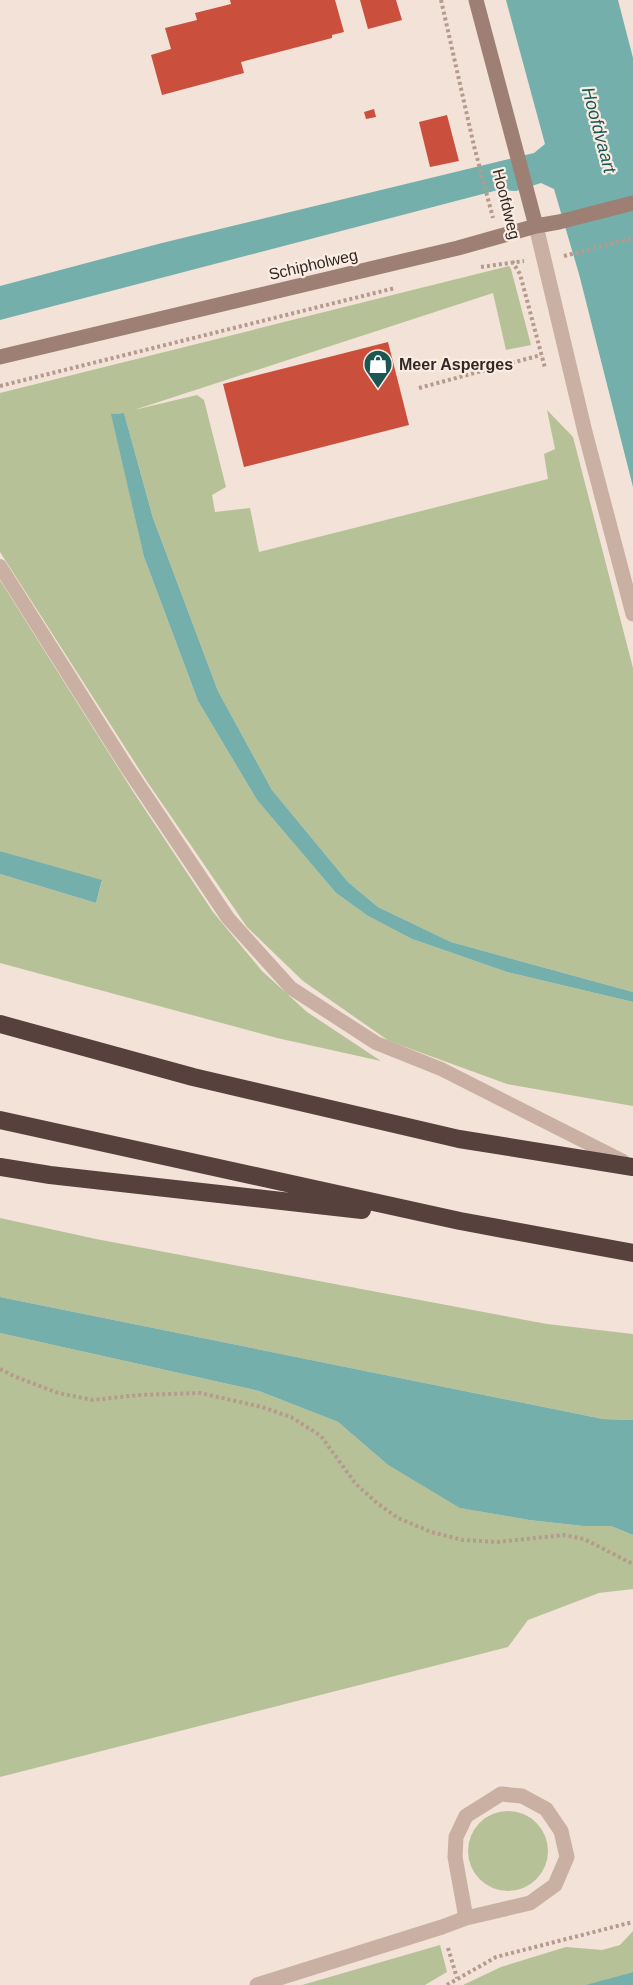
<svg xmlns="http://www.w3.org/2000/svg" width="633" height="1985" font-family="Arial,sans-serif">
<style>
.green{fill:#b7c197}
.water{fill:#75afab}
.building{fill:#ca503d}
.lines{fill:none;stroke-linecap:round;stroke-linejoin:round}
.path{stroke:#b59a8d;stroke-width:4;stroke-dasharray:3 3;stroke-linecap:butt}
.lane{stroke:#cab0a3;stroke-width:14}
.street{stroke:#cab0a3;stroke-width:15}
.secondary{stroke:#9d7f74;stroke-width:15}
.highway{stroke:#56413c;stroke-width:18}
.labels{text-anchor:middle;stroke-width:4.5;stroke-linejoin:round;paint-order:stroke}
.street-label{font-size:16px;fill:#342825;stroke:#f9ede3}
.poi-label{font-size:16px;font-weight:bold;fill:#342825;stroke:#f9ede3;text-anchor:start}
.water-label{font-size:18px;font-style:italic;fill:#1a5754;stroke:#f9ede3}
</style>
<rect width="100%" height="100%" fill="#f2e2d7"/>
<path class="green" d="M509 266 511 269 531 345 506 350 493 293 134 410 197 395 204 400 226 487 212 495 215 512 250 508 259 552 548 479 544 454 555 449 547 410 573 437 633 668V992L451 942 378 907 348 882 272 790 218 691 153 518 124 413 112 414 144 557 198 701 257 800 336 893 368 916 412 939 507 972 633 1002V1106L507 1084 389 1041 303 981 247 927 146 780 0 552V393Z
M0 580 132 790 213 912 262 971 307 1012 381 1061 277 1038 0 963V874L96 903 102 881 0 851Z
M0 1218 96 1239 547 1324 633 1334V1420L603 1419 0 1297Z
M0 1333 259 1391 338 1422 388 1465 461 1508 529 1520 583 1526H611L633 1535V1589L599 1593 528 1620 508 1647 0 1777Z
M468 1851a40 40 0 1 1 80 0a40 40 0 1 1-80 0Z
M633 1931V1972L589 1985H463L501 1967 566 1947 602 1950 620 1945Z
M440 1945 447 1972 425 1985H302Z"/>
<path class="water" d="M506 0H618L633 58V487L579 274 554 189 541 183 516 191 498 190 0 320V286L162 243 534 153 545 144Z
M124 413 153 518 218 691 272 790 348 882 378 907 451 942 633 992V1002L507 972 412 939 368 916 336 893 257 800 198 701 144 557 111 414Z
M0 851 102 880 96 903 0 874Z
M0 1297 603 1419 633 1420V1535L611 1526H583L529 1520 460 1508 388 1465 338 1422 259 1391 0 1333Z
M633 1972V1985H586Z"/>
<path class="building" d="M230 0H335L344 32 332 35V38L241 62 244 73 162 95 151 55 171 49 165 28 197 20 195 13 231 4Z
M360 0H396L402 20 368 29Z
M374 109 376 117 366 119 364 112Z
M447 115 459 161 430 167 419 122Z
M388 342 409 425 244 467 223 384Z"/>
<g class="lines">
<path class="path" d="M441 0 474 146 493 218
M564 256 633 238
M512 261 520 274 545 368
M481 267 524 261
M0 386 395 288
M419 388 541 355
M0 1369 16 1377 58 1393 93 1400 139 1395 200 1393 262 1407 291 1417 321 1436 355 1483 377 1503 398 1518 431 1532 463 1540 497 1542 564 1535 584 1539 633 1564
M448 1948 457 1978
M447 1985 496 1957 633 1922"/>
<path class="lane" d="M0 566 126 766 228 918 291 988 376 1043 441 1069 623 1161"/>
<path class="street" d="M536 226 585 432 633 614
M257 1985 442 1927 466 1918 530 1903 555 1885 567 1857 561 1831 546 1809 522 1796 501 1794 466 1816 456 1837 455 1857 466 1918"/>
<path class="secondary" d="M476 0 536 226
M0 357 458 248 536 226 559 222 633 203"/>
<path class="highway" d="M0 1024 193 1077 459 1139 633 1167
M0 1120 460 1221 633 1253
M0 1167 50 1175 362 1210"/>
</g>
<defs>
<g id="shop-pin" transform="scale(1.5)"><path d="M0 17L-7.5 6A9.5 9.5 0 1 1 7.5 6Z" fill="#1a5754" stroke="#f9ede3"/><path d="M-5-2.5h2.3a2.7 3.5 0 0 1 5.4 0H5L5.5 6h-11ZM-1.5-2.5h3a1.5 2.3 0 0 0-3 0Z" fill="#fff"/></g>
</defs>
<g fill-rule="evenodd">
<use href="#shop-pin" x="378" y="364"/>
</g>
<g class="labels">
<g class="street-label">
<text transform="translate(507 204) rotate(76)" y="6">Hoofdweg</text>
<text transform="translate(313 264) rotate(-13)" y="6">Schipholweg</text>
</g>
<g class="poi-label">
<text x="399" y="370">Meer Asperges</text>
</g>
<g class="water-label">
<text transform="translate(599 130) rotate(75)" y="6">Hoofdvaart</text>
</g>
</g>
</svg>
